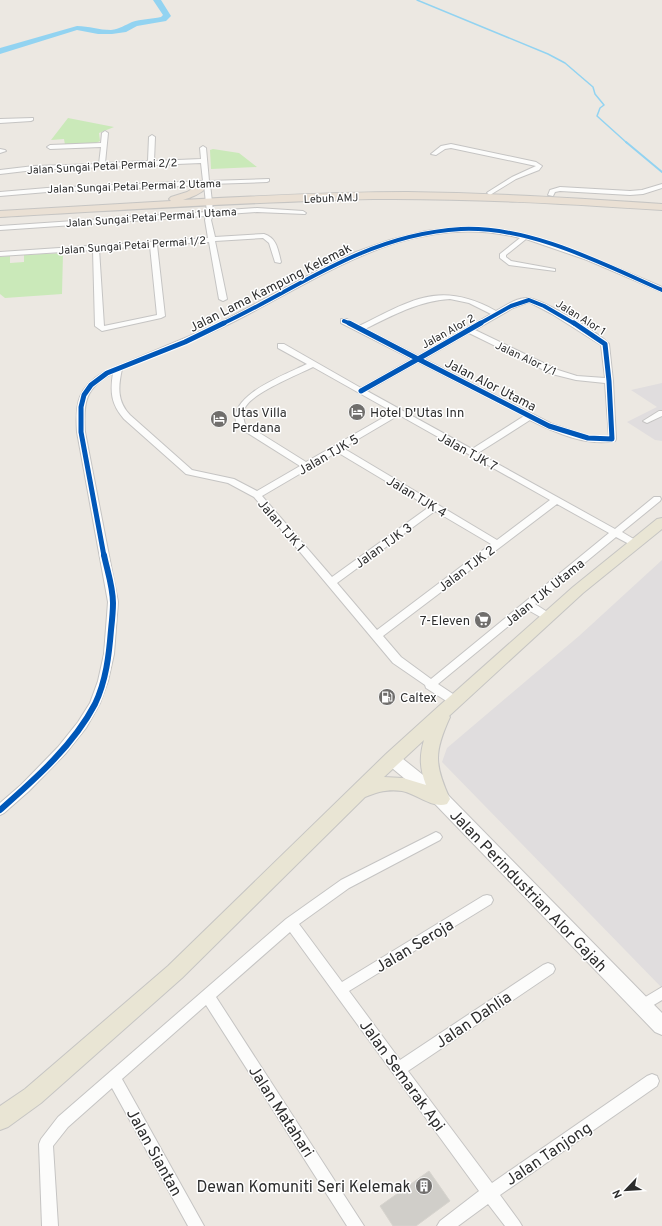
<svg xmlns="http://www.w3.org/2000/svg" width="662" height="1226" font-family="Overpass,sans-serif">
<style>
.industrial{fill:#e0ddde}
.green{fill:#cae9b9}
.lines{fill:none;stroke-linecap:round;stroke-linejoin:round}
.stream-far1{stroke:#92d3f1;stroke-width:1.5}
.stream{stroke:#92d3f1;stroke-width:2}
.river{fill:#92d3f1;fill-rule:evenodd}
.building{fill:#d0cec9;stroke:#d7d4ce}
.street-casing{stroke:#c5c4c3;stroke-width:2}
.secondary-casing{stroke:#c5c4c3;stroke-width:2}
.primary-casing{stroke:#c6c5c3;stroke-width:2}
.highway-casing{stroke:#c6c5c3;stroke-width:2}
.street{fill:#fcfcfb;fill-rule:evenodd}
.secondary{fill:#fcfcfb;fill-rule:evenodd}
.primary{fill:#e9e5d4;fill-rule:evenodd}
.highway{fill:#eae0d4;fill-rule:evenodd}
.cycleway-far2-casing{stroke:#fff;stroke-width:5.5}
.cycleway-far1-casing{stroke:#fff;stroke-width:7}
.cycleway-casing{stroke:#fff;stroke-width:9}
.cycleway-far2{stroke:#0057b8;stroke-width:4}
.cycleway-far1{stroke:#0057b8;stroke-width:5}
.cycleway{stroke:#0057b8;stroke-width:6}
.labels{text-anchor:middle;stroke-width:3;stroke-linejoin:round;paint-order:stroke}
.far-street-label{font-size:11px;fill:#2d2d2d;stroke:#fff}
.street-label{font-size:13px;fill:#2d2d2d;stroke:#fff}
.poi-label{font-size:13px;fill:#2d2d2d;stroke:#fff;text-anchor:start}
.near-street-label{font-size:16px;fill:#2d2d2d;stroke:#fff}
.near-poi-label{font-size:16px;fill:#2d2d2d;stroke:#fff;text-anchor:end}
</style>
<rect width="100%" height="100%" fill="#ece8e2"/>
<path class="industrial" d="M662 383V441L655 440 627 422 657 407 631 390Z
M662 560V988L442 762 447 748 579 636Z"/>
<path class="green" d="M68 118 114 127 99 133 100 141 96 143 65 145 64 139 51 140Z
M213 149 239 153 257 167 211 169 210 150Z
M63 253 62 294 5 298 0 294V257L10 256V263L24 262V255Z"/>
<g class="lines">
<path class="stream-far1" d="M417 0 548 54 565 63 593 87 595 94 604 105 600 108 597 116 627 143"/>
<path class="stream" d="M626 142 662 172"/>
<path class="river" d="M153 0H161L171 16 166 21 137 26 126 32 112 34H98L77 30 0 54V48L77 26C89 26 99 30 111 30 120 29 125 25 132 22 141 19 151 19 161 17L163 15Z"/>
</g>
<path class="building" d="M429 1171 450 1201 416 1226H393L380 1206Z"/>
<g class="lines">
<g class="street-casing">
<path id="street" d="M33 118V120L31 121 0 123V119Z
M105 131 108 133 105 163 148 161 149 137 152 135 155 137 154 161 201 159 200 148 203 146 206 148 209 181 269 179V181L267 182 210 184 213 211 257 208 303 211 306 213 305 214 257 212 213 215 211 220 215 237 264 234C277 238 278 250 281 262L280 263 275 262 269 243 263 238 215 241 227 299 223 301 219 299 209 242 157 245 165 316 161 318 102 331 95 326 93 250 0 256V252L208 238 205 220 206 216 0 230V226L207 212 204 185 47 192 0 196V192L47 188 203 181 201 163 34 170 0 174V170L34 166 99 164 101 147 50 149 47 147 50 145 101 143 102 133ZM150 246 157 315 104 326 99 249Z
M451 144 536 162 542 166 539 170 516 179 490 195 487 193 488 192 512 177 536 166 451 148 445 149 436 155 431 154 441 146Z
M0 149 5 150 6 151 0 153Z
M662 184V188L643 194 630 195 560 191 555 192 553 196 548 195 550 190 560 187 630 191 642 190Z
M462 227C537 231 594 258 662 287V292L587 260 526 239 506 255V257L511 261 555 269V271L509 265 500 258V254L520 238C411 210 325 276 233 322 197 340 159 354 122 369 118 387 117 401 130 415L192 470 234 479 257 491 300 466 238 427C222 397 287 374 307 364L278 348V344H284L361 388 412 359 341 323V319H347L359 326C412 300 440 280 496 311 505 306 516 298 527 298 541 298 599 333 609 344L613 381 616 439 615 441C587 447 554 432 530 420L478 453 615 529 654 497H660L661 499 660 501 622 532 637 541 639 543 637 545H631L616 537 535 604 552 615 553 617 552 619H544L528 610 438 684 459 698 460 701 459 704H451L426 688 425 685 393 663 254 497 228 483 186 474 124 419C111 404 110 392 113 373 85 387 83 403 85 432L118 602 114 654 108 681 100 703 86 728 66 753 29 791 4 813 0 815V803L21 785 58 747 78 722 90 703 98 681 104 654 108 602 77 432C75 403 78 387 104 372L197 333 229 318 324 267 356 252 390 240 426 231ZM450 299 469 303 491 314 418 356 365 329C393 315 419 301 450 299ZM529 302 552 314 601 345 605 378 577 376 558 370 475 330 513 308ZM469 333 552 374 576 380 605 383 609 437 588 436 552 424 424 359ZM418 362 524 416 472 449 367 391ZM313 367 393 412 306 462 245 424C243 418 242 411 246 406 255 392 297 375 313 367ZM399 415 550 500 497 540 343 448ZM337 452 429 507 332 577 262 496ZM557 504 609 533 431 679 401 657 383 636ZM435 511 491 544 377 630 337 583Z
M659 411H662V416L647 423 643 421Z
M436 832 440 834 442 837 440 840 349 888 299 924 342 982 483 896 487 895 491 896 493 900 491 904 349 991 400 1060 543 965 548 963 553 965 555 969 553 973 408 1071 492 1183 647 1076 652 1074 657 1076 659 1081 657 1086 500 1195 519 1221 522 1226H505L488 1204 458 1226H437L440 1221 479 1191 290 932 216 997 364 1226H347L206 1005 122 1079 204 1226H188L112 1088 68 1127 53 1146 58 1226H42L39 1144 41 1139 58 1117 286 919 341 880Z
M662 987V1000L642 1012 637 1010 635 1006 637 1002Z"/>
</g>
<g class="secondary-casing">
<path id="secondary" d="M392 753 398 755 447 794 662 1013V1035L655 1032 435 804 386 763 384 759 386 755Z"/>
</g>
<g class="primary-casing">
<path id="primary" d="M662 518V529L583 593 449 716 450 717C434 752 434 764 450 799L447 804C433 809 417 794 402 791 388 789 378 792 365 797L182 978 41 1103 8 1127 0 1130V1106L25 1089 168 966 386 754 439 706 573 587 657 519ZM424 740C419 757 420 769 426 785L403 778 384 777Z"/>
</g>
<g class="highway-casing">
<path id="highway" d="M202 183 208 186C201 194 192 197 183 200 258 196 332 192 407 192 492 193 577 198 662 204V210C566 204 469 198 373 199 248 202 124 210 0 217V211L171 201 169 199 171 197 187 192Z"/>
</g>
<use href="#street" class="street"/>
<use href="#secondary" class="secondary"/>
<use href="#primary" class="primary"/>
<use href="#highway" class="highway"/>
<g class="cycleway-far2-casing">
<path id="cycleway-far2" d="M344 321 351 324
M222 324C269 302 312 274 359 254 392 240 426 231 461 229 530 226 601 263 662 290
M479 324 511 306 529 300 544 306 575 324"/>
</g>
<g class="cycleway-far1-casing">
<path id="cycleway-far1" d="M349 323 418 359
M418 359 549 426 588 438 612 439 609 381 605 344 574 323
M418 359 481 323
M361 391 418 359
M104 556 81 432V407L84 395 91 385 107 373 185 342 224 323"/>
</g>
<g class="cycleway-casing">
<path id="cycleway" d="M0 810C35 779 73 746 95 704 106 681 109 655 111 630 112 621 113 612 113 603 113 587 107 570 104 555"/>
</g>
<use href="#cycleway-far2" class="cycleway-far2"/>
<use href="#cycleway-far1" class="cycleway-far1"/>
<use href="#cycleway" class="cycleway"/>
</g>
<defs>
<g id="hotel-disc" transform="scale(0.9)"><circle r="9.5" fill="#706e6c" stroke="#fff"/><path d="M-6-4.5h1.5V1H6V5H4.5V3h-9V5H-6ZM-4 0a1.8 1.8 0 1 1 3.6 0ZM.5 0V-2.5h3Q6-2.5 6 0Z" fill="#fff"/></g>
<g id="supermarket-disc" transform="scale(0.9)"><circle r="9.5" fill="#706e6c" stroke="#fff"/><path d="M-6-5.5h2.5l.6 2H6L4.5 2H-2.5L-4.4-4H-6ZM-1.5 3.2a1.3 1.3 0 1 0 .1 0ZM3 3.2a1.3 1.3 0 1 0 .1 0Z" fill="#fff"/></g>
<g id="fuel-disc" transform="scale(0.9)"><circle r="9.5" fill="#706e6c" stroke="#fff"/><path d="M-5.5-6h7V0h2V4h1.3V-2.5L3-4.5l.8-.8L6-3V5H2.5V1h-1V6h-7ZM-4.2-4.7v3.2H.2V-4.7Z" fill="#fff"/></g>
<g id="building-disc" transform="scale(0.9)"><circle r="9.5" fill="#706e6c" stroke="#fff"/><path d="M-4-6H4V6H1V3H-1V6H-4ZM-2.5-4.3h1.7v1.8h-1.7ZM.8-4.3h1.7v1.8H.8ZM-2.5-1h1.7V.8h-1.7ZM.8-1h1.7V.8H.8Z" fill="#fff"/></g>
</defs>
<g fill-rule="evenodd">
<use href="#hotel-disc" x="357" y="412"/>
<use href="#hotel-disc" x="219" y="419"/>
<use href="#supermarket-disc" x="483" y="620"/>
<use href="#fuel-disc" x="387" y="697"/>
<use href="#building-disc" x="424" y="1186"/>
</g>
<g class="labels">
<g class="far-street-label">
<text transform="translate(102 166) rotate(-3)" y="4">Jalan Sungai Petai Permai 2/2</text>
<text transform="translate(134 186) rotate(-2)" y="4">Jalan Sungai Petai Permai 2 Utama</text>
<text transform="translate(331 198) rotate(-2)" y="4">Lebuh AMJ</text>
<text transform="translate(151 217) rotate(-4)" y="4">Jalan Sungai Petai Permai 1 Utama</text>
<text transform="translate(132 245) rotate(-4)" y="4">Jalan Sungai Petai Permai 1/2</text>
<text transform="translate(581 317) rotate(32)" y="4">Jalan Alor 1</text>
<text transform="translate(448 331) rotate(-29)" y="4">Jalan Alor 2</text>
<text transform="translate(526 358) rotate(25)" y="4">Jalan Alor 1/1</text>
</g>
<g class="street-label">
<text transform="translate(270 287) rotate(-27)" y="5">Jalan Lama Kampung Kelemak</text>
<text transform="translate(491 384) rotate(27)" y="5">Jalan Alor Utama</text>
<text transform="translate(468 451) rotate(29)" y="5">Jalan TJK 7</text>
<text transform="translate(328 454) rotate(-30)" y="5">Jalan TJK 5</text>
<text transform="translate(417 496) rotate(31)" y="5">Jalan TJK 4</text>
<text transform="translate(282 525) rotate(49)" y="5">Jalan TJK 1</text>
<text transform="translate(383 545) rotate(-36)" y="5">Jalan TJK 3</text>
<text transform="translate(466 568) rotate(-37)" y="5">Jalan TJK 2</text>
<text transform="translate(544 592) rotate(-39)" y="5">Jalan TJK Utama</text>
</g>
<g class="poi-label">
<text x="232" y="417">Utas Villa<tspan x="232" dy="15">Perdana</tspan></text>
<text x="370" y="417">Hotel D'Utas Inn</text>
<text x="470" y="625" text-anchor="end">7-Eleven</text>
<text x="400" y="702">Caltex</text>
</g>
<g class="near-street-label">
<text transform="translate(529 890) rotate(46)" y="6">Jalan Perindustrian Alor Gajah</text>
<text transform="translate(414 945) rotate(-31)" y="6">Jalan Seroja</text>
<text transform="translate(473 1019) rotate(-34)" y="6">Jalan Dahlia</text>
<text transform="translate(403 1075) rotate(54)" y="6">Jalan Semarak Api</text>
<text transform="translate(282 1111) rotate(57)" y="6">Jalan Matahari</text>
<text transform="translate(155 1152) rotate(61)" y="6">Jalan Siantan</text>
<text transform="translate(548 1153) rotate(-34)" y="6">Jalan Tanjong</text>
</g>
<g class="near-poi-label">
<text x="411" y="1192">Dewan Komuniti Seri Kelemak</text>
</g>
</g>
<g transform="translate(626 1190) rotate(245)" stroke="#ffffff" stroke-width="3" paint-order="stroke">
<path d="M0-3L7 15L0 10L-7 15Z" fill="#2d2d2d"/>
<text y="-6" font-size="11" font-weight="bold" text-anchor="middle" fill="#2d2d2d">N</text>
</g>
</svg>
